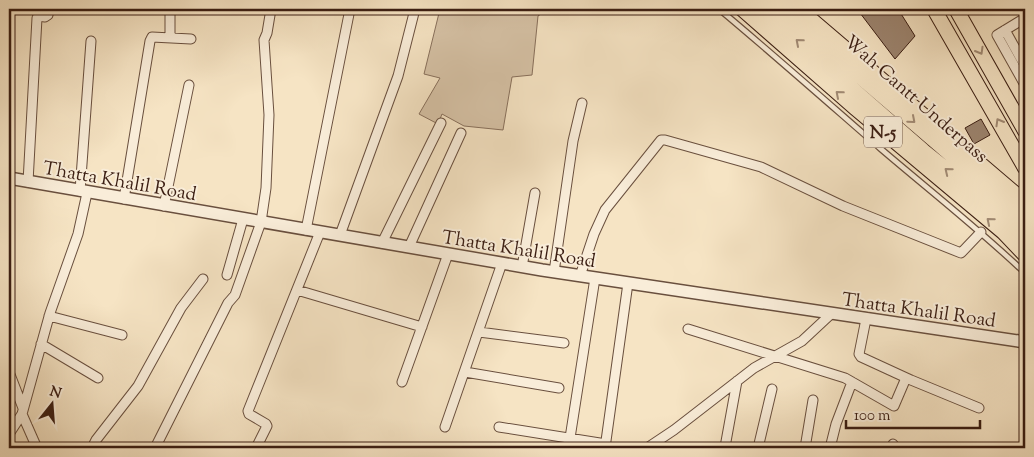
<svg xmlns="http://www.w3.org/2000/svg" width="1034" height="457" font-family="'Sorts Mill Goudy',serif">
<style>
.grass{fill:#d6c2a6;stroke:#88705c}
.building{fill:#9c846f;stroke:#3a1d12}
.lines{fill:none;stroke-linecap:round;stroke-linejoin:round}
.service-casing{stroke:#694f3e;stroke-width:7}
.minor-casing{stroke:#694f3e;stroke-width:11}
.tertiary-casing{stroke:#694f3e;stroke-width:14}
.primary-casing{stroke:#3a1d12;stroke-width:16}
.trunk-casing{stroke:#3a1d12;stroke-width:18}
.service{stroke:#f9edd9;stroke-width:4.5}
.minor{stroke:#f9edd9;stroke-width:9}
.tertiary{stroke:#f9edd9;stroke-width:11}
.primary{stroke:#f6e4c4;stroke-width:14}
.trunk{stroke:#f6e4c4;stroke-width:15}
.oneway{stroke:#a18a74}
.labels{text-anchor:middle;stroke-width:4;stroke-linejoin:round;paint-order:stroke}
.shield{fill:#f9edd9;stroke:#735b4e;stroke-width:1}
.shield-label{font-size:18px;font-weight:bold;fill:#3a1d12}
.street-label{font-size:19px;fill:#3a1d12;stroke:#f9edd9}
</style>
<rect width="100%" height="100%" fill="#f6e4c4"/>
<filter id="stains"><feTurbulence type="fractalNoise" baseFrequency=".004" numOctaves="4"/><feColorMatrix values="0 0 0 0 .2 0 0 0 0 .09 0 0 0 0 .02 0 0 0 .5 -.17"/></filter>
<radialGradient id="worn" r=".72"><stop offset=".6" stop-color="#630" stop-opacity="0"/><stop offset="1" stop-color="#630" stop-opacity=".3"/></radialGradient>
<path class="grass" d="M440 9H548L538 16 532 75 512 77 503 130 464 126 442 114 438 124 419 114 440 78 424 74Z"/>
<path class="building" d="M857 9H898L915 36 895 59Z
M981 119 990 135 974 144 965 128Z"/>
<g class="lines">
<g class="service-casing">
<path id="service" d="M719 9C774 55 827 102 881 149 929 190 979 229 1025 273"/>
</g>
<g class="minor-casing">
<path id="minor" d="M170 9V37
M1025 18 997 35 1025 85
M1005 30 1025 66
M28 182 37 18 39 16 45 17 48 15 49 9
M80 191 91 41
M124 199 150 41 152 37 191 39
M164 206 189 85
M306 230 350 9
M340 235 398 76 415 9
M382 243 441 123
M409 247 461 133
M522 267 535 193
M554 272 573 141 582 103
M227 275 243 219
M580 276 594 234 605 210 661 140H665L761 167 843 206 961 253 981 232
M297 290 422 327
M49 316 122 335
M866 319 859 354 861 357 911 380 979 408
M688 329 845 378 894 406 906 378
M479 332 564 343
M41 344 98 378
M9 372 23 408
M465 372 559 388
M402 382 448 254
M445 427 502 263
M499 427 606 444
M9 434 22 414
M570 438 595 278
M725 447 737 381
M37 448 22 414 50 313 78 234 87 193
M92 448 96 440 138 386 181 308 203 279
M155 448 228 303 235 295 261 222 266 188 269 115 264 40 267 33 271 9
M256 448 267 426 266 424 249 414 248 411 320 232
M605 448 628 283
M647 448 674 430 754 368 802 341 831 314
M758 448 772 389
M805 448 813 400
M830 448 836 424 852 382
M892 448 893 444"/>
</g>
<g class="tertiary-casing">
<path id="tertiary" d="M9 178 542 270 1025 342"/>
</g>
<g class="primary-casing">
<path id="primary" d="M742 9 855 108 1003 232 1025 255
M799 9 1025 202
M934 9 1025 168
M956 9 1025 131"/>
</g>
<g class="trunk-casing">
<path id="trunk" d="M760 9 923 151 1005 217 1025 237
M782 9 1010 205 1025 220"/>
</g>
<use href="#service" class="service"/>
<use href="#minor" class="minor"/>
<use href="#tertiary" class="tertiary"/>
<use href="#primary" class="primary"/>
<use href="#trunk" class="trunk"/>
</g>
<defs><path id="oneway-chevron" d="M-2-3.5L2.5 0L-2 3.5" fill="none" stroke-width="1.6" stroke-linecap="round" stroke-linejoin="round" transform="scale(1.25)"/></defs>
<g class="oneway">
<use href="#oneway-chevron" transform="translate(799 42) rotate(-139)"/>
<use href="#oneway-chevron" transform="translate(980 51) rotate(60)"/>
<use href="#oneway-chevron" transform="translate(839 94) rotate(-139)"/>
<use href="#oneway-chevron" transform="translate(912 120) rotate(41)"/>
<use href="#oneway-chevron" transform="translate(999 122) rotate(-120)"/>
<use href="#oneway-chevron" transform="translate(948 171) rotate(-141)"/>
<use href="#oneway-chevron" transform="translate(990 221) rotate(-140)"/>
</g>
<g class="labels">
<rect class="shield" x="864" y="116.5" width="38" height="31" rx="4"/>
<g class="shield-label">
<text x="883" y="138">N-5</text>
</g>
<g class="street-label">
<text transform="translate(917 98) rotate(41)" y="7">Wah Cantt Underpass</text>
<text transform="translate(120 180) rotate(10)" y="7">Thatta Khalil Road</text>
<text transform="translate(519 248) rotate(9)" y="7">Thatta Khalil Road</text>
<text transform="translate(919 309) rotate(8)" y="7">Thatta Khalil Road</text>
</g>
</g>
<rect width="1034" height="457" fill="none" stroke="#f6e4c4" stroke-width="30"/>
<rect x="10" y="10" width="1014" height="437" fill="none" stroke="#3a1d12" stroke-width="2.5"/>
<rect x="15" y="15" width="1004" height="427" fill="none" stroke="#3a1d12"/>
<g transform="translate(52 404) rotate(17)" stroke="#f9edd9" stroke-width="4" paint-order="stroke">
<path d="M0-4L9 19L0 12L-9 19Z" fill="#3a1d12"/>
<text y="-8" font-size="14" font-weight="bold" text-anchor="middle" fill="#3a1d12">N</text>
</g>
<path d="M846 420v8h134v-8" fill="none" stroke="#3a1d12" stroke-width="2.5"/>
<text x="854" y="420" font-size="15" fill="#3a1d12" stroke="#f9edd9" stroke-width="4" paint-order="stroke">100 m</text>
<rect width="100%" height="100%" filter="url(#stains)"/>
<rect width="100%" height="100%" fill="url(#worn)"/>
</svg>
